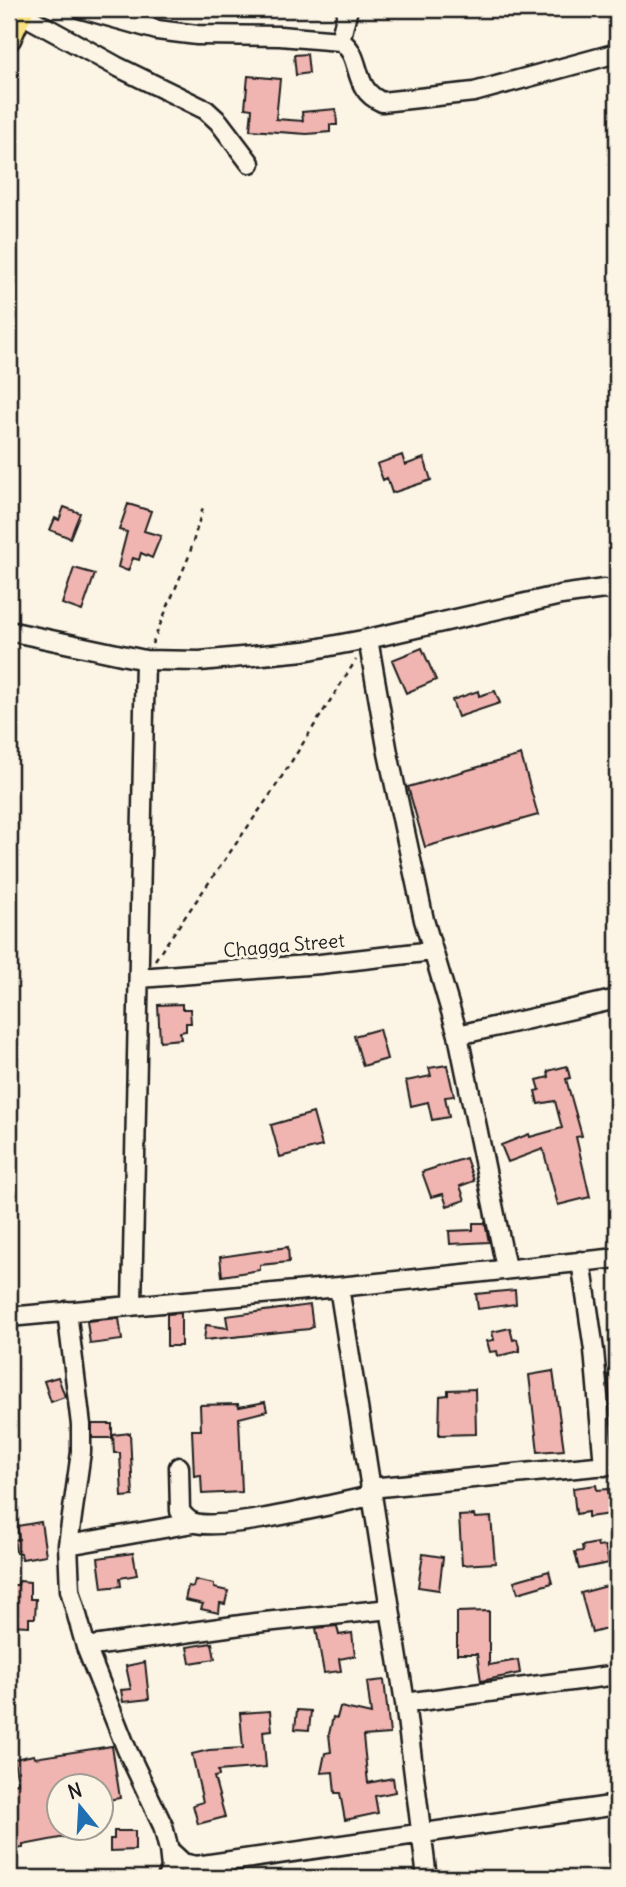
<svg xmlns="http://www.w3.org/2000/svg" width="626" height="1887" font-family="Delius,sans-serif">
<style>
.building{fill:#f0b5b1;stroke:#1c1c1c;stroke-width:2}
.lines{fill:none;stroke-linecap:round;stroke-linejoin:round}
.minor-casing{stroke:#1c1c1c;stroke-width:23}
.major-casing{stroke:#1c1c1c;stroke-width:28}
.path{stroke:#1c1c1c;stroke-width:2.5;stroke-dasharray:5 5;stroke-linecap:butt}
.minor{stroke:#fcf5e5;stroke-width:18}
.major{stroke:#f8e281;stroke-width:23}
.labels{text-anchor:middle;stroke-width:6;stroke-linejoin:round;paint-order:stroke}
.street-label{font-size:19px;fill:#1c1c1c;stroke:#fcf5e5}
</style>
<rect width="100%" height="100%" fill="#fcf5e5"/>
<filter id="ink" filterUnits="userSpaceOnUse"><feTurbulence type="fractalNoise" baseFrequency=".0143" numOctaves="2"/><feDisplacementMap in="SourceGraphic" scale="14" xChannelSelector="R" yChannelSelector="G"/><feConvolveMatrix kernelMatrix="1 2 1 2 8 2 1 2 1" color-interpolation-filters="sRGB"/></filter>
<g filter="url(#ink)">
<path class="building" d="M307 54 309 73 296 75 294 55Z
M248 76 280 79 276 119 303 121 302 112 336 109 337 125H330V132L307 134 250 130 252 109 245 108Z
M402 455 405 465 424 458 431 480 392 493 387 478 383 480 377 464Z
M128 504 151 511 144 531 161 536 152 558 141 553 139 560 133 558 128 571 118 567 127 532 119 530Z
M64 507 80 513 70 538 50 530 55 518 59 520Z
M74 568 95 574 82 611 62 604Z
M422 648 436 680 406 693 392 660Z
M478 691 479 696 495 691 500 703 458 717 452 700Z
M521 755 538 815 425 847 408 787Z
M182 1004V1009H190L191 1023H186V1031L180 1032 181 1039 160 1041 158 1005Z
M379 1029 387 1059 363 1066 354 1036Z
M447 1065 454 1096 445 1097 449 1117 432 1120 428 1102 411 1106 406 1081 431 1076 429 1068Z
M567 1066 570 1078 566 1079 582 1136 576 1137 590 1197 558 1205 543 1149 508 1162 501 1145 529 1134 530 1137 562 1128 555 1101 538 1104 535 1091 540 1090 537 1080 549 1077 548 1071Z
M313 1113 322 1146 280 1157 271 1125Z
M466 1158 474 1181 460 1186 465 1200 447 1206 443 1194 431 1197 422 1172Z
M473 1223H485L489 1242 450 1244 449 1231 473 1230Z
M288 1247 289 1262 260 1265V1270L222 1276 220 1257Z
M515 1290 516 1304 478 1309 476 1294Z
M310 1305 313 1327 309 1329 204 1340 206 1325 228 1328 226 1316Z
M181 1313V1346H167V1314Z
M119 1318 122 1340 90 1344 87 1321Z
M510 1328 513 1340 517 1339 520 1351 498 1356 497 1351 490 1352 487 1341 494 1340 492 1332Z
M553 1371 564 1450 538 1452 529 1375Z
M617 1373V1423L612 1424 608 1375Z
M58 1377 65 1397 51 1402 44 1381Z
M475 1389 476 1434 439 1435 440 1396 448 1395V1390Z
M265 1402 267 1411 239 1418 242 1492 202 1494 201 1475 194 1476 192 1430H201L200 1405 238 1404 239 1407Z
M92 1424H112V1438H92Z
M130 1433 133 1496 122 1497 120 1453H114L113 1435Z
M596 1485 597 1490 608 1489 611 1514 588 1517V1512L576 1514 573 1488Z
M474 1515 475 1518 491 1517 495 1563 462 1565 459 1516Z
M41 1522 46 1555 22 1559 21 1553H16L14 1540 19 1539 17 1526Z
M597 1543 598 1547 605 1546 609 1563 579 1569 575 1552 583 1551 582 1546Z
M133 1553 137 1575 120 1578 121 1586 102 1588 98 1558Z
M423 1554 443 1557 439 1590 418 1587Z
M549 1571 552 1583 518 1593 514 1581Z
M195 1580 214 1584V1588L228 1591 225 1604 220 1603 219 1613 201 1609 203 1604 185 1600 188 1586 193 1587Z
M19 1581 30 1582V1599H36L35 1618H29V1626L9 1625V1585H18Z
M607 1586 617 1626 592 1633 581 1593Z
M489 1611V1665L518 1660 520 1673 481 1681 477 1654H457V1612Z
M337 1626 339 1635 352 1633 355 1656 339 1659 341 1671 324 1673 316 1628Z
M212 1643 215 1659 190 1663 187 1647Z
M145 1662 149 1699 123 1702 121 1690 131 1689 126 1666Z
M384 1680 390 1734 363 1736 368 1783 393 1778 395 1792 375 1796 378 1813 345 1820 340 1793H335L333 1772 321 1773 325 1753 331 1752 329 1734 333 1717 337 1718 340 1707 371 1714 367 1682Z
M297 1710 311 1711 309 1730 295 1729Z
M270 1711 272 1730 263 1731 266 1767 218 1771 219 1776 214 1777 225 1817 198 1824 193 1805 203 1802 192 1754 209 1750 243 1748 240 1713Z
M112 1746 120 1798 102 1801V1786H60V1828H85L86 1833 23 1845V1848L9 1850V1784L18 1783 14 1759 34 1755 35 1758Z
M114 1831H135V1850L110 1851V1839H114Z"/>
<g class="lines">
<g class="minor-casing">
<path id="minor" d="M82 9 157 30 197 35 280 36 340 41C364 55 350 89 382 102L474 92 617 53
M20 13 116 66 206 110 219 122 250 163
M340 41 348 9
M9 631 145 660 200 661 304 651 368 639 561 595 604 589 617 591
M368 639 388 753 424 920 458 1035 506 1268
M140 978 320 964 433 951
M458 1035 617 999
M581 1261 594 1350 604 1466
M339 1287 405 1703 427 1878
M132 1306 145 660
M67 1311 81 1425V1452L68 1545 70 1590 86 1647 127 1750 163 1826 169 1850 183 1863 196 1866 617 1805
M9 1317 339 1287 617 1258
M179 1467 180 1511C183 1515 187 1520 192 1522 219 1533 337 1503 371 1496
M370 1488 617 1464
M68 1545 193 1523
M86 1647 255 1623 390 1609
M405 1703 617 1675
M167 1878 171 1868 169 1850"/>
</g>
<g class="major-casing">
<path id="major" d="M9 38 22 9"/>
</g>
<path class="path" d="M152 644 189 556 203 507
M155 960 272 792 356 660"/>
<use href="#minor" class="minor"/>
<use href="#major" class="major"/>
</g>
</g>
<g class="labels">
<g class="street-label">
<text transform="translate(284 945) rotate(-5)" y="7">Chagga Street</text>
</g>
</g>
<rect width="626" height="1887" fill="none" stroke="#fcf5e5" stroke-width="35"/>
<rect x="18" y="18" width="591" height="1852" fill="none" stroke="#1c1c1c" stroke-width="2.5" filter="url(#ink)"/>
<g transform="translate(80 1807) rotate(342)"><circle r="33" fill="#fcf5e5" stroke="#a29e95" stroke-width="2"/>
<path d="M0-5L12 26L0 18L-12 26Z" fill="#1f6fb2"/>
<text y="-10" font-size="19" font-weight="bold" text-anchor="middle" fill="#1c1c1c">N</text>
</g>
</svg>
